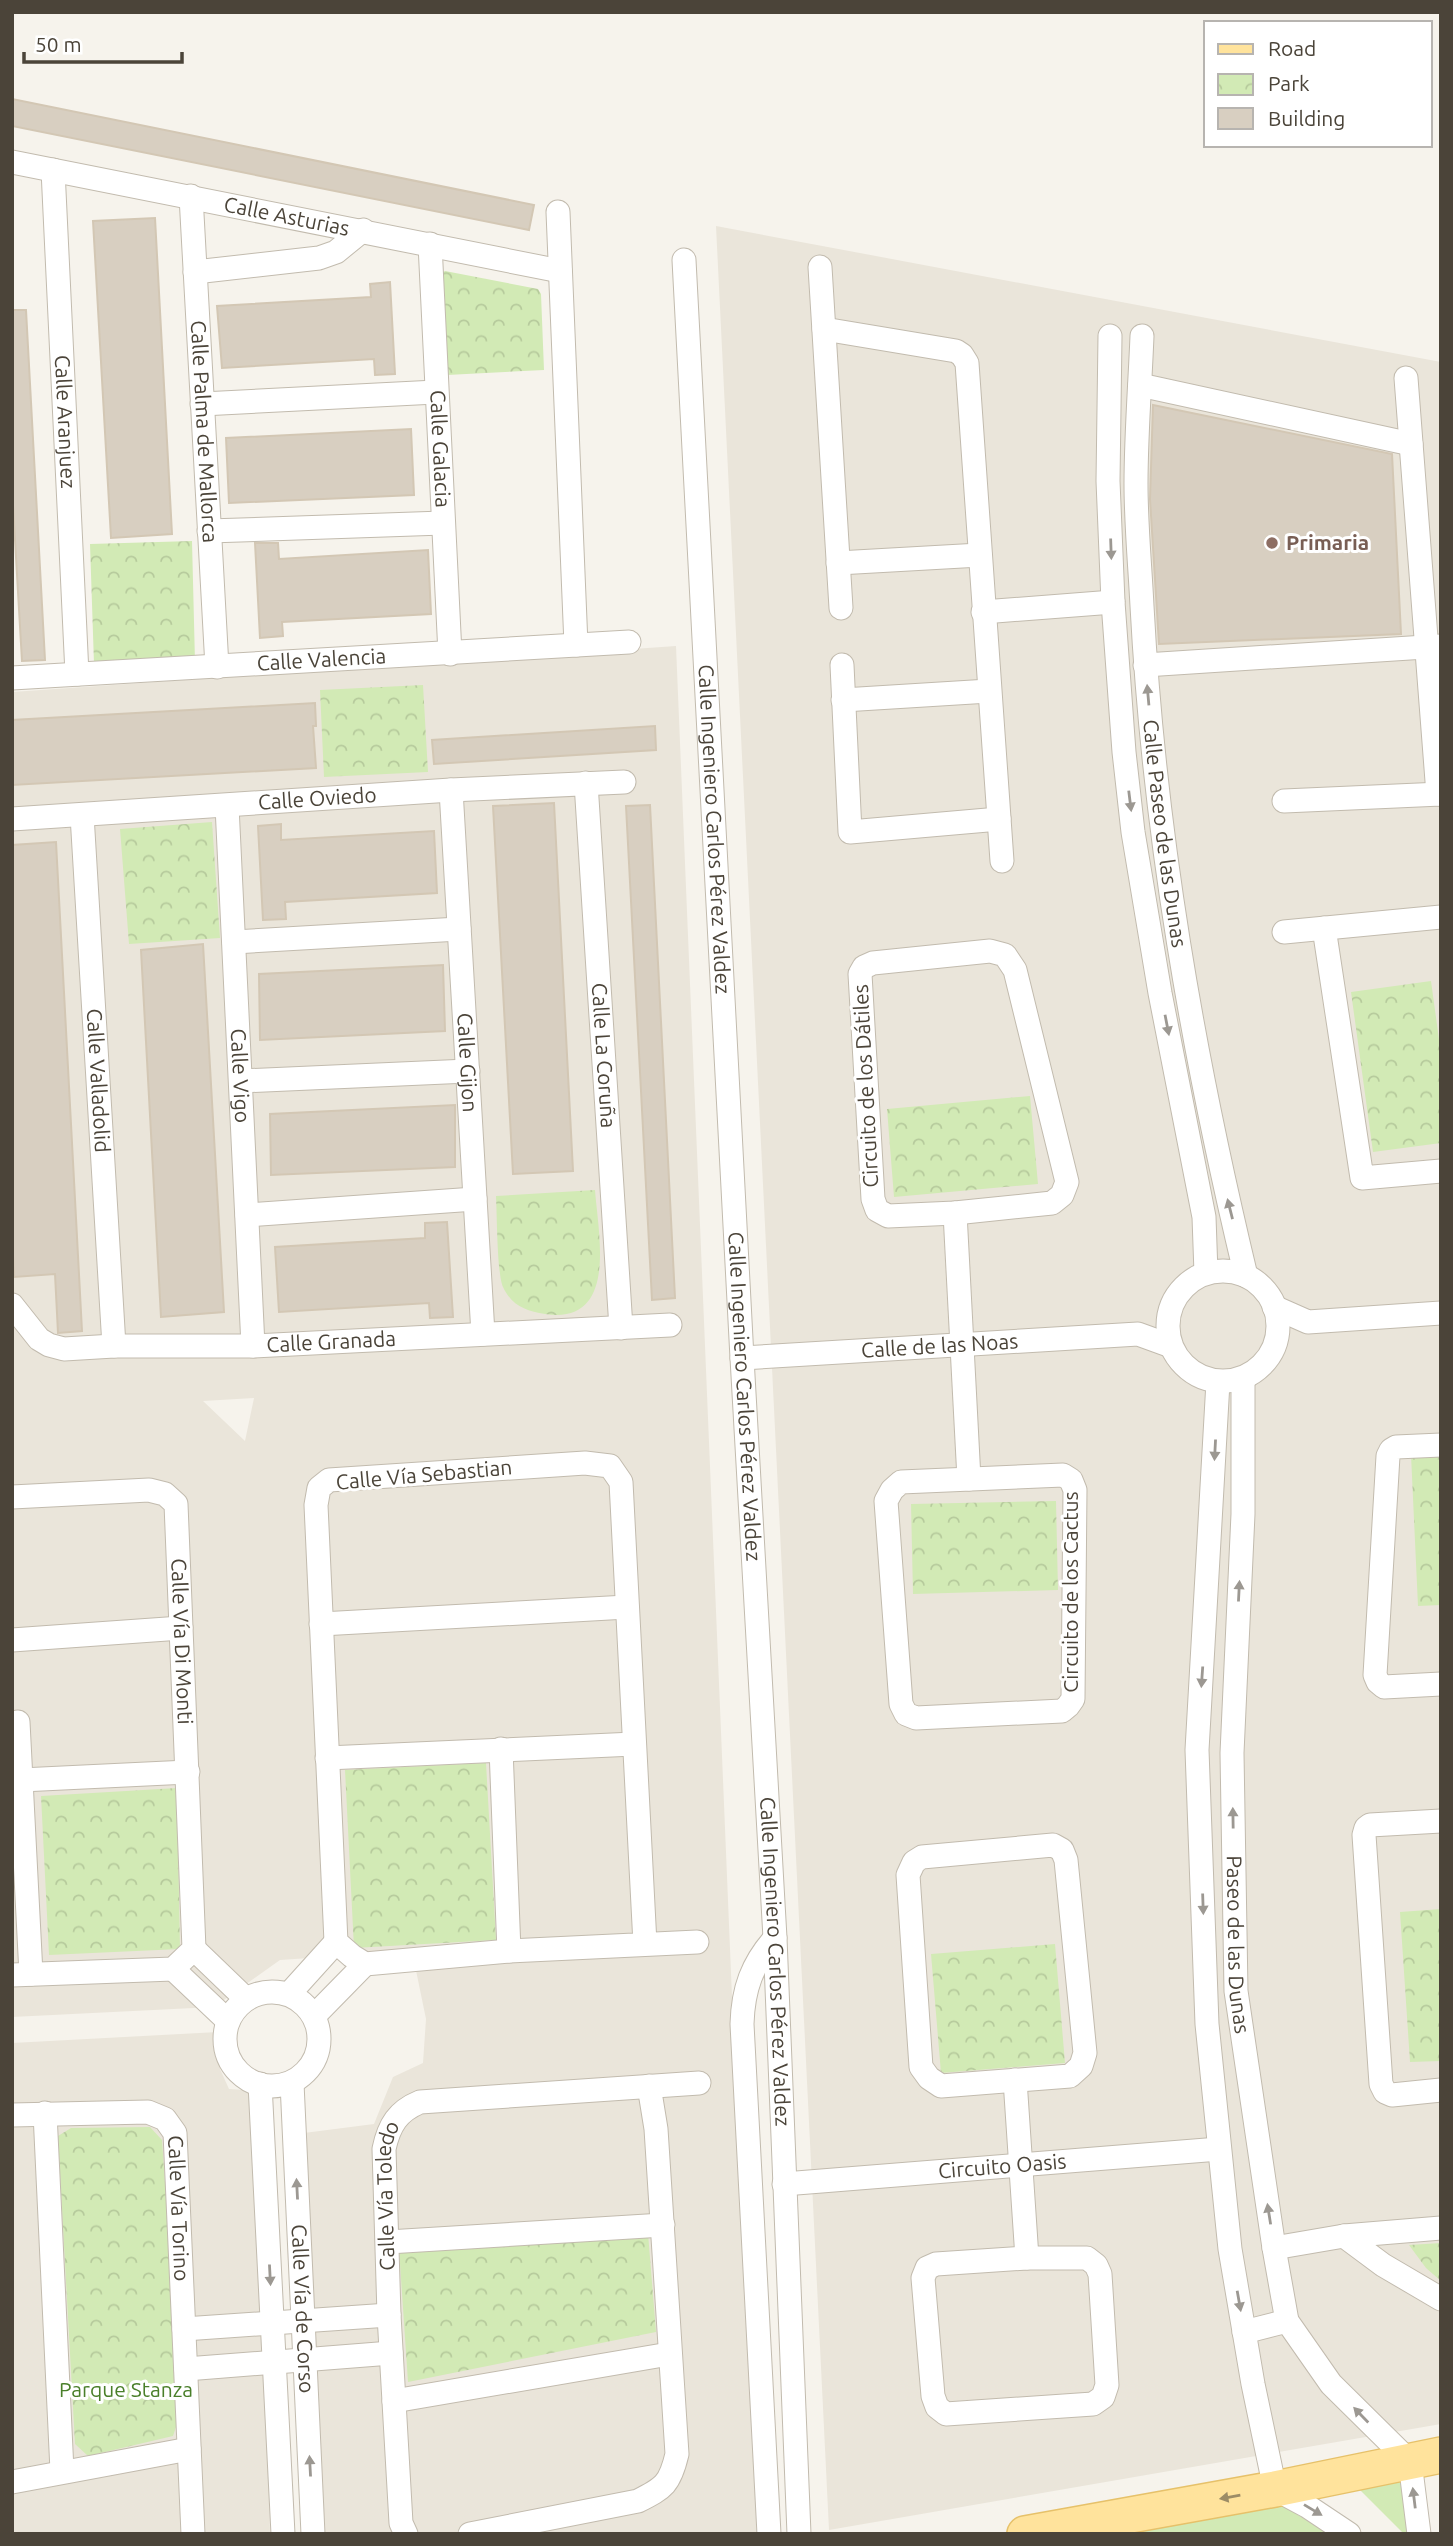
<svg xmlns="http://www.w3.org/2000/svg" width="1453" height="2546" font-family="Ubuntu,sans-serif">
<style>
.residential{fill:#eae5da;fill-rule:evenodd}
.green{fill:#d2eab5}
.park{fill:url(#park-crowns)}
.building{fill:#d8cfc1;stroke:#d3c7b4;stroke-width:2}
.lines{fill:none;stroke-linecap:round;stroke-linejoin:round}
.street-casing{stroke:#c2bbae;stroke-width:25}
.primary-casing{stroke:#e6c16a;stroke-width:38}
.street{stroke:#fff;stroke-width:23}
.primary{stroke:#ffe39c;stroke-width:35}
.oneway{fill:#9c9892}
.oneway2{fill:#9c8c66}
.education-dot{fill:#8d6e63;stroke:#fff;stroke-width:2.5}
.labels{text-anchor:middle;stroke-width:6;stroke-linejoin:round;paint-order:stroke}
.street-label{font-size:21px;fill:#4b4439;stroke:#fff}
.education-label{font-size:21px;font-weight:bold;fill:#785e54;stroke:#fff;text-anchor:start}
.park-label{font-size:21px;fill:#4a7f2a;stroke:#fff}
</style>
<defs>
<pattern id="park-crowns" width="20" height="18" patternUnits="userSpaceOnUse" patternTransform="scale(1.75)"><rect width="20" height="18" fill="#d2eab5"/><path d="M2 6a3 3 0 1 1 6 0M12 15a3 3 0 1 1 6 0" fill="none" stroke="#b6ca9c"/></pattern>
</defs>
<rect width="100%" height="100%" fill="#f6f3ec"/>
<path class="residential" d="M716 226 1441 362V2424L829 2530Z
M676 646 732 1997 765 2534H325L304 2133 374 2124 393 2077 423 2063 426 2019 412 1951 280 1960 214 2007 12 2017V692ZM254 1398 245 1441 203 1401Z
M218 2032 220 2069 229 2089 262 2091 270 2534H12V2043Z"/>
<path class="green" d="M1415 2478 1422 2534H1404L1354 2484Z
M1270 2497 1328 2534H1076Z"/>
<path class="park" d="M445 271 538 289 541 294 544 370 447 375 442 273Z
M192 541 195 662 94 664 90 544Z
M423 685 428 772 324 777 320 690Z
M212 822 220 938 129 944 120 829Z
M1431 981 1441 1054V1143L1373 1152 1351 992Z
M1030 1096 1038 1184 894 1197 887 1109Z
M595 1190C598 1233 619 1325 545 1314 526 1311 512 1306 503 1287 497 1274 497 1214 496 1196Z
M1441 1450V1605L1418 1606 1411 1455Z
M1056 1501 1058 1590 913 1594 911 1504Z
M486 1763 496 1940 354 1948 345 1770Z
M177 1788 180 1949 49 1955 41 1796Z
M1441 1909V2061L1410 2062 1400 1912Z
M1055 1944 1065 2063 941 2073 931 1954Z
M150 2127 162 2140 181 2412 173 2436 88 2456 75 2444 58 2136 71 2128Z
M648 2233 656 2332 408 2382 399 2249Z
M1441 2243V2281L1426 2268 1409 2245Z"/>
<path class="building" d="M12 99 534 205 529 230 12 126Z
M155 218 172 534 111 538 93 221Z
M390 282 395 374 375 375 374 359 222 368 217 306 371 297 370 284Z
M12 310H26L45 660 22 661 12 488Z
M1153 405 1392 454 1401 634 1159 644 1150 499Z
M411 429 414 495 229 503 226 438Z
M255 543H278L279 559 428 550 431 614 282 622 283 636 260 638Z
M315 703 316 726H313L316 768 12 785V720Z
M655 726 656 750 434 764 432 740Z
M554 803 573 1171 513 1174 493 806Z
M650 805 675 1298 652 1300 626 806Z
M281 824V840L434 831 437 893 285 902 286 919 263 920 258 826Z
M56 842 82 1331 58 1333 55 1274 14 1277 12 1236V845Z
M203 944 224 1312 161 1317 141 950Z
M443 965 445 1031 260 1040 259 974Z
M455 1105V1167L271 1175 270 1114Z
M447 1222 453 1317 430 1318 429 1303 279 1312 275 1247 425 1238V1223Z"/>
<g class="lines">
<g class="street-casing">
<g id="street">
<path id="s1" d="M12 162 560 271"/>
<path id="s2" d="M53 170 77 674"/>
<path id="s3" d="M191 196 217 667"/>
<path d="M558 212 576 645"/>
<path id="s4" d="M430 244 450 654"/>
<path id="s5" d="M684 260 742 1358 775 1938 799 2534"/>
<path d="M820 267 841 608"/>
<path d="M195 272 319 258 336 252 363 230"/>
<path d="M824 329 956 351 962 355 967 363 1002 861"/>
<path d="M1110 336 1108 481 1113 602 1124 752 1133 832 1160 993 1204 1217 1206 1273"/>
<path id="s6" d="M1142 336C1140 385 1136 435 1136 484 1136 525 1140 566 1142 606 1154 833 1193 1055 1246 1276"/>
<path d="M1406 378 1438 794"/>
<path d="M1140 385 1411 444"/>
<path d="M202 404 436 392"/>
<path d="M209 531 443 523"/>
<path d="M838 563 980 555"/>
<path d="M983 612 1113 602"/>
<path d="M842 665 850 832 999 819"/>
<path d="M1145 665 1441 646"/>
<path id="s7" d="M12 678 629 642"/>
<path d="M843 700 989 691"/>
<path id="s8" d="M586 783 621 1328"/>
<path id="s9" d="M451 790 483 1334"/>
<path d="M1284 801 1441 794"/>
<path id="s10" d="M227 806 253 1346"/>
<path id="s11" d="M82 815 114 1346"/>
<path id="s12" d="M12 819 451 790 624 782"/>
<path d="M1324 928 1362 1178 1441 1171"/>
<path d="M1284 932 1441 917"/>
<path d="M234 942 459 929"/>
<path d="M990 951 1005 955 1015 970 1067 1182 1062 1195 1052 1203 955 1213 888 1216 877 1210 873 1199 860 974 864 967 873 963Z"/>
<path d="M241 1081 468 1071"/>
<path d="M955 1213 969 1479"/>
<path d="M247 1215 475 1199"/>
<circle cx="1223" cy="1326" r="55"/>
<path id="s13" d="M12 1305 39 1339 49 1345 64 1349 114 1346H253L670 1325"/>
<path d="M1274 1307 1308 1322 1441 1313"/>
<path id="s14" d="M742 1358 1138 1334 1171 1346"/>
<path id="s15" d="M1243 1378V1514L1232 1753 1236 1991 1274 2248 1287 2321 1331 2384 1410 2462 1419 2534"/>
<path d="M1218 1382 1197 1750 1207 2024 1230 2249 1253 2384 1275 2489 1307 2506 1349 2534"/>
<path d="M1441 1445 1396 1447 1391 1450 1388 1456 1375 1675 1378 1682 1384 1687 1441 1684"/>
<path d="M1063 1475 1071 1480 1075 1490 1073 1699 1068 1706 1062 1711 916 1718 906 1714 901 1704 886 1501 892 1490 901 1482Z"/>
<path id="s16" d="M12 1497 149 1490 165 1494 176 1504 194 1949 173 1969 12 1975"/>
<path d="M321 1624 627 1607"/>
<path d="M12 1640 181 1628"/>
<path d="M18 1722 31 1974"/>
<path d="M501 1749 509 1951"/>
<path d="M327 1758 634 1744"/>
<path d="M21 1780 188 1772"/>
<path d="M1441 1821 1370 1825 1366 1828 1364 1835 1381 2084 1385 2092 1392 2095 1441 2090"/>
<path d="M1053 1845 1062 1850 1066 1860 1085 2053 1081 2066 1070 2076 941 2086 929 2078 921 2067 908 1875 914 1862 922 1857Z"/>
<path d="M645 1944 621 1482 610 1466 585 1463 329 1480 319 1488 316 1505 336 1942 352 1956 365 1964 509 1951 697 1942"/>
<path d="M194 1949 246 1999"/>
<path d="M173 1969 228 2021"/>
<circle cx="272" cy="2039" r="47"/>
<path d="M289 1994 336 1942"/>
<path d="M314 2016 365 1964"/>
<path d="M1015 2080 1027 2258"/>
<path id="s17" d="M292 2083 313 2534"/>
<path d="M260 2084 283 2534"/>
<path d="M45 2113 62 2471"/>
<path id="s18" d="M12 2115 148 2112 165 2119 175 2133 193 2534"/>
<path id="s19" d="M784 2184 1219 2149"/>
<path d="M1344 2236 1383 2265 1441 2299"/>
<path d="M388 2242 663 2225"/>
<path d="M1274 2248 1344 2236 1441 2228"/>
<path d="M1027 2258H1087L1096 2265 1100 2274 1107 2385 1103 2397 1093 2404 946 2414 937 2407 933 2396 923 2278 927 2268 936 2264Z"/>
<path d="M184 2329 389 2315"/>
<path d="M1244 2332 1287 2321"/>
<path d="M186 2369 391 2353"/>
<path d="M394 2401 669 2354"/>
<path d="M12 2482 189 2449"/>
<path id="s20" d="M406 2534 401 2523 389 2315 384 2149C389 2125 398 2111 420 2102L699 2083"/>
<path d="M470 2534 638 2501C664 2488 670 2484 677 2454L656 2129 649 2086"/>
<path d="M769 2534 742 2024C743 1989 752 1964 775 1938"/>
</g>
</g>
<g class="primary-casing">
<path id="primary" d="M1025 2534 1275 2489 1441 2455"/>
</g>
<use href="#street" class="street"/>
<use href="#primary" class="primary"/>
</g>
<defs><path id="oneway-solid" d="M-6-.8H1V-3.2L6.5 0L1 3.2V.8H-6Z" transform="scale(1.75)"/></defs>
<g class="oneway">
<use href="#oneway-solid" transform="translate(1111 549) rotate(88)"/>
<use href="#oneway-solid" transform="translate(1148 695) rotate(-95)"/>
<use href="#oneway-solid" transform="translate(1130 801) rotate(83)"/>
<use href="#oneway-solid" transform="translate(1167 1025) rotate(79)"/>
<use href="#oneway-solid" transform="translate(1230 1209) rotate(-104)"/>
<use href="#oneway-solid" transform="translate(1215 1450) rotate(93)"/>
<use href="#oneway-solid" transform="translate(1239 1591) rotate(-87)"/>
<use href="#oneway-solid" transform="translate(1202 1677) rotate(94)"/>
<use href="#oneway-solid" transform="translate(1233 1818) rotate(-91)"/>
<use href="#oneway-solid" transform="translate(1203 1904) rotate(88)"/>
<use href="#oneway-solid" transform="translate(297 2189) rotate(-93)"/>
<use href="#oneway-solid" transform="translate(1269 2214) rotate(-99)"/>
<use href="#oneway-solid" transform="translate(270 2275) rotate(87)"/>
<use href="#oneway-solid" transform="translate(1239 2301) rotate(80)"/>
<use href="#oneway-solid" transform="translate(1361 2415) rotate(-134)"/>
<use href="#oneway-solid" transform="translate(310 2466) rotate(-93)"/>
<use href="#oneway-solid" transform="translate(1414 2498) rotate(-97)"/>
<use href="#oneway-solid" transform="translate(1313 2510) rotate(31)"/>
</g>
<use class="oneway2" href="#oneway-solid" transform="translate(1230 2497) rotate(170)"/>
<circle class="education-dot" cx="1272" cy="543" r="7"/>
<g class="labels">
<g class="street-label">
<text dy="7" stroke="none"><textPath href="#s1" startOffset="280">Calle Asturias</textPath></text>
<text dy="7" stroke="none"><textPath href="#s2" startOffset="252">Calle Aranjuez</textPath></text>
<text dy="7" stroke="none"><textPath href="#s3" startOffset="236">Calle Palma de Mallorca</textPath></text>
<text dy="7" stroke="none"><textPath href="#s4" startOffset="205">Calle Galacia</textPath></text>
<text dy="7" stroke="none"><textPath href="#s7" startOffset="310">Calle Valencia</textPath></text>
<text dy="7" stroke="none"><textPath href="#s12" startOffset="306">Calle Oviedo</textPath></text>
<text dy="7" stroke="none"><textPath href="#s5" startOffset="570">Calle Ingeniero Carlos Pérez Valdez</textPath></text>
<text dy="7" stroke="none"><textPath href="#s6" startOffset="499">Calle Paseo de las Dunas</textPath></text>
<text dy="7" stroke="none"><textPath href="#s8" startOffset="273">Calle La Coruña</textPath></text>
<text dy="7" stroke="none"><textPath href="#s9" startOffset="273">Calle Gijon</textPath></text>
<text dy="7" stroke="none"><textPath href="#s10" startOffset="270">Calle Vigo</textPath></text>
<text dy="7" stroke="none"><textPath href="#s11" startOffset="266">Calle Valladolid</textPath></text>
<text transform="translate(866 1086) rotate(-93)" y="7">Circuito de los Dátiles</text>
<text dy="7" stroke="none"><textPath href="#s13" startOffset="338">Calle Granada</textPath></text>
<text dy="7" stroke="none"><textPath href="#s14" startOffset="198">Calle de las Noas</textPath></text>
<text dy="7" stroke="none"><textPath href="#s5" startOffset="1138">Calle Ingeniero Carlos Pérez Valdez</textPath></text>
<text transform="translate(424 1475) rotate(-5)" y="7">Calle Vía Sebastian</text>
<text transform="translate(1071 1592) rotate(-90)" y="7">Circuito de los Cactus</text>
<text dy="7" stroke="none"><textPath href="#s16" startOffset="306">Calle Vía Di Monti</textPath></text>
<text dy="7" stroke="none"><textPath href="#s15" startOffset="567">Paseo de las Dunas</textPath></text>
<text dy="7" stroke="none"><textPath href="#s5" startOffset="1704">Calle Ingeniero Carlos Pérez Valdez</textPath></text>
<text dy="7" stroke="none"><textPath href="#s19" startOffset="219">Circuito Oasis</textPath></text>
<text dy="7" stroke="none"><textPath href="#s20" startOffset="340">Calle Vía Toledo</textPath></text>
<text dy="7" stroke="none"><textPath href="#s18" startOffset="247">Calle Vía Torino</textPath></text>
<text dy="7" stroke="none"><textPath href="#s17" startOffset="226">Calle Vía de Corso</textPath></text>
</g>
<g class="education-label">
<text x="1286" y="550">Primaria</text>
</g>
<g class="park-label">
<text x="126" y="2397">Parque Stanza</text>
</g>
</g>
<rect width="1453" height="2546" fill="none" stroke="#4b4439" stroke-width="28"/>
<rect x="1204" y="21" width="228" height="126" fill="#ffffff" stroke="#b7b4b0" stroke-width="2"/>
<rect x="1218" y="44" width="35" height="10" fill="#ffe39c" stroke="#b7b4b0" stroke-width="2"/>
<text x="1268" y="56" font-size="21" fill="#4b4439">Road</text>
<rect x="1218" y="74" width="35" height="21" fill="url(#park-crowns)" stroke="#b7b4b0" stroke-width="2"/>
<text x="1268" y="91" font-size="21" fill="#4b4439">Park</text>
<rect x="1218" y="108" width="35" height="21" fill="#d8cfc1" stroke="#b7b4b0" stroke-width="2"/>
<text x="1268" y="126" font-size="21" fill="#4b4439">Building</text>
<path d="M24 52v10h158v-10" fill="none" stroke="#4b4439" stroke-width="3.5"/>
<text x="35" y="52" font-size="21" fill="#4b4439" stroke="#ffffff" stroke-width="5" paint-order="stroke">50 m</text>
</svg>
